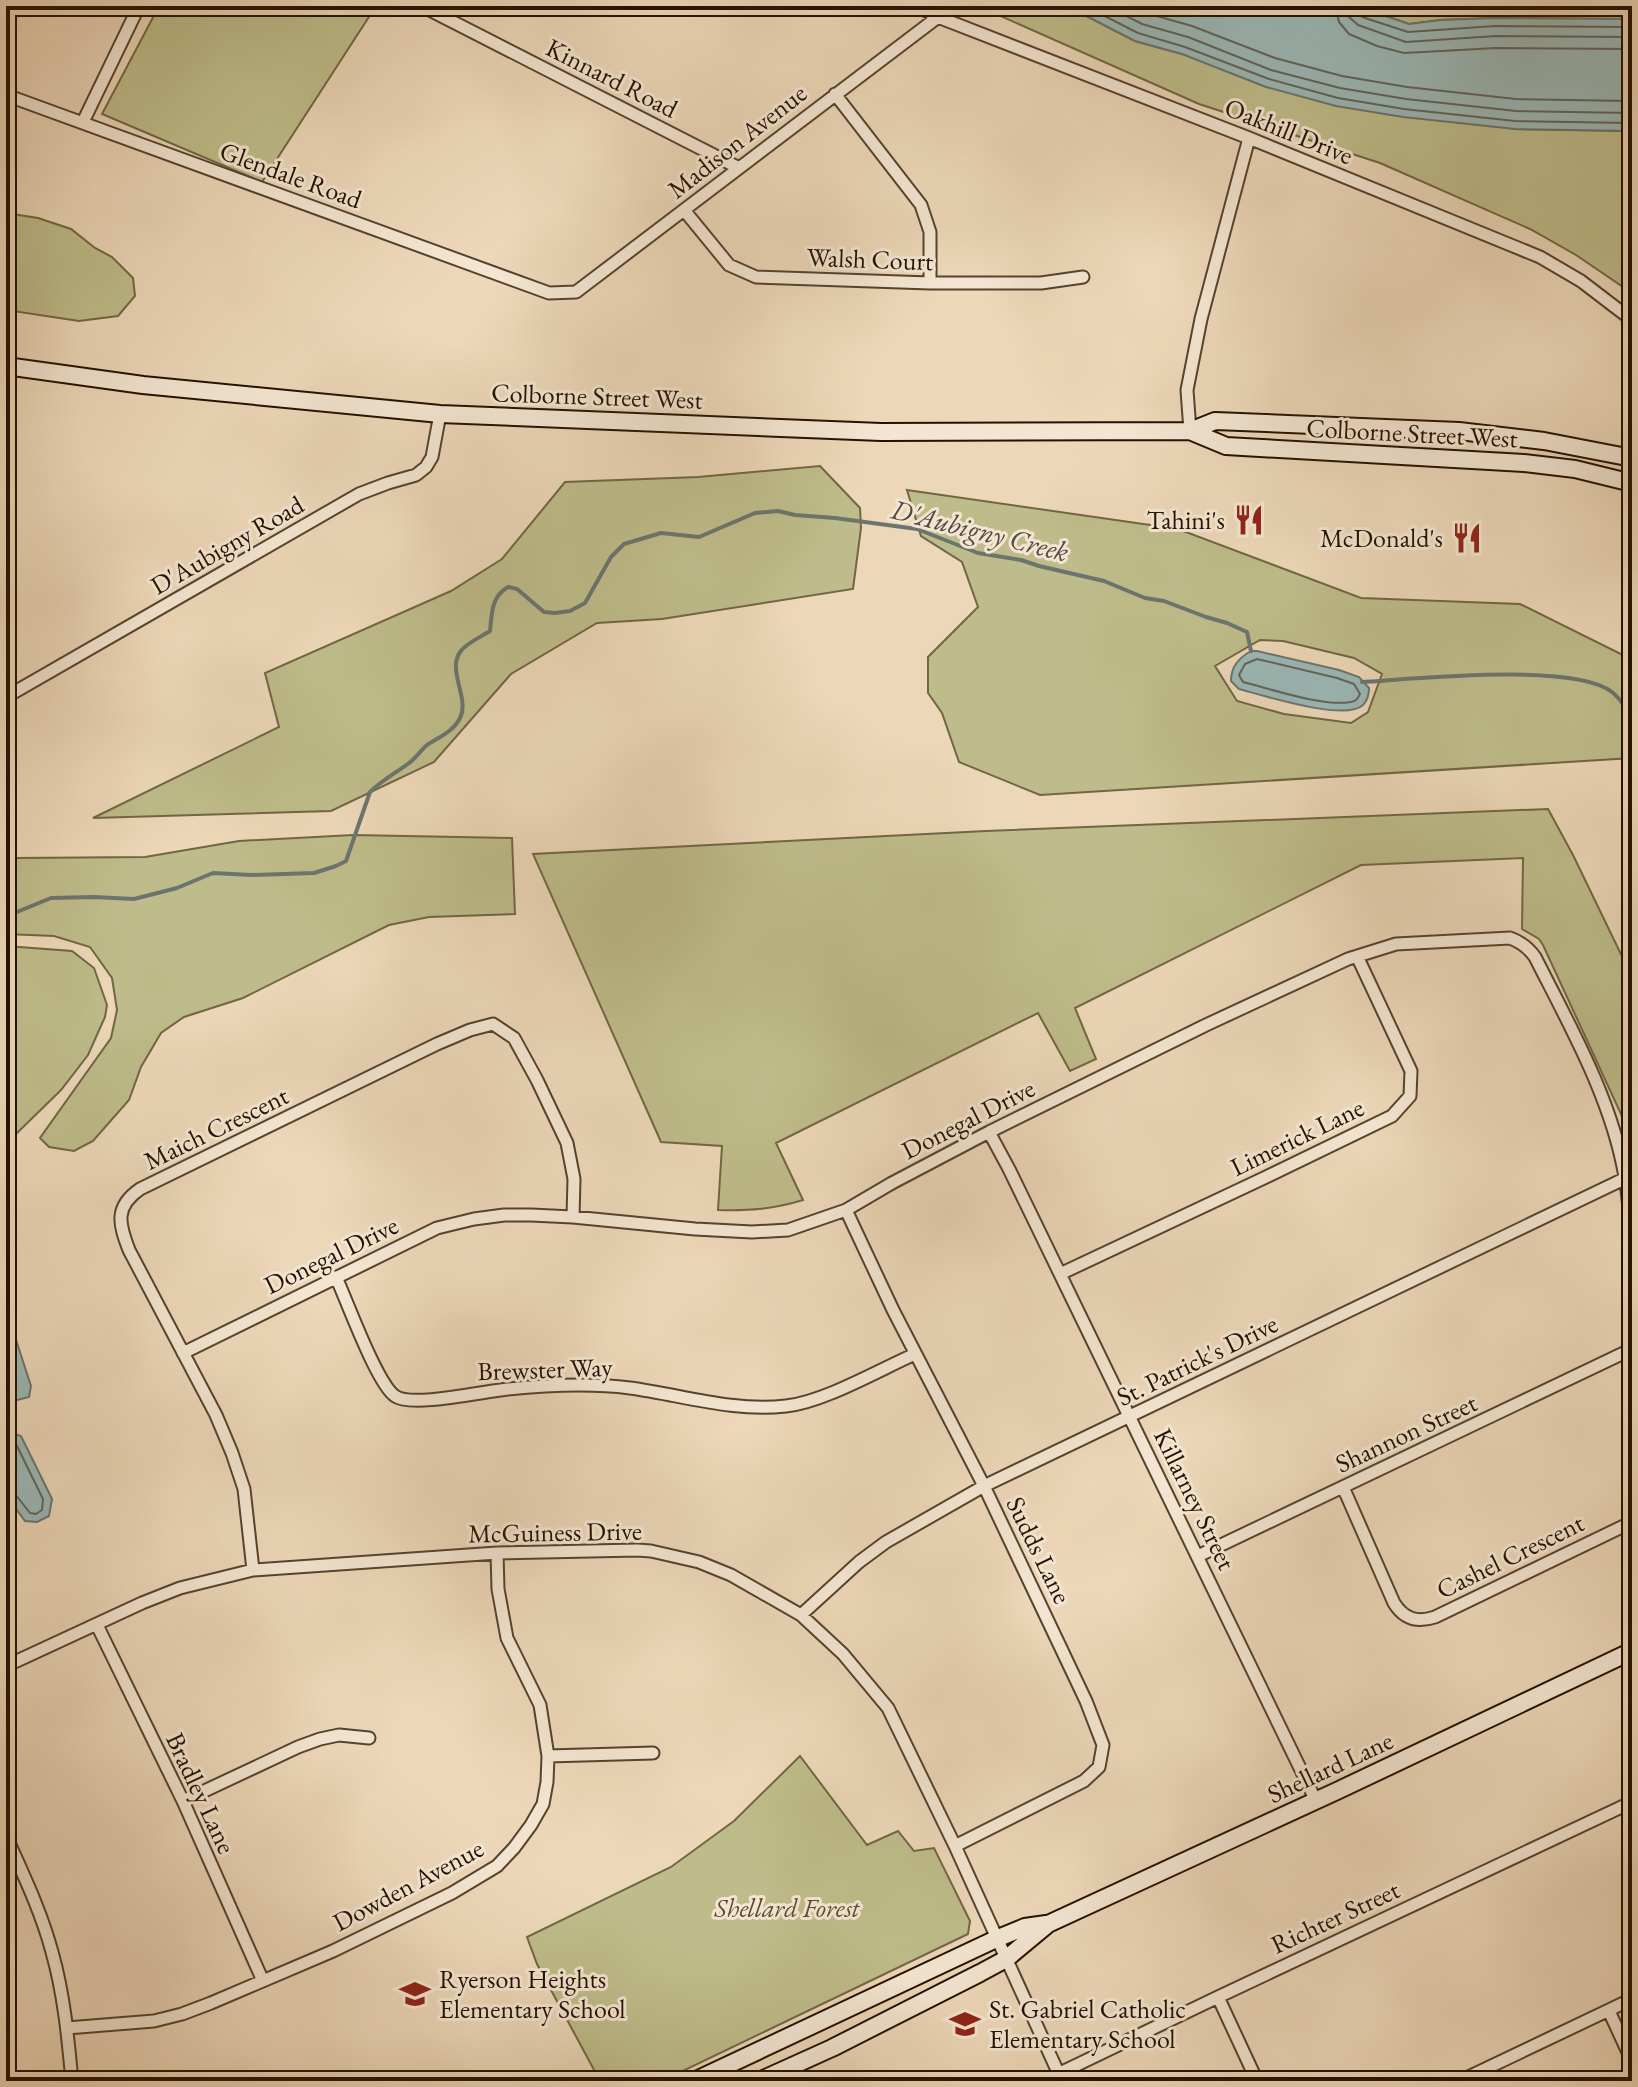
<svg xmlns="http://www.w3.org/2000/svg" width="1638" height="2087" font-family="'EB Garamond',serif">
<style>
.green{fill:#bebc8a;stroke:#716645;stroke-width:2;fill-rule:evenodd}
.water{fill:#9bb8b7;stroke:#6b756e;stroke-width:2}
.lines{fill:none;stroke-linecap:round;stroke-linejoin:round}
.shore{stroke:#60645c;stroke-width:2}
.stream{stroke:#6b756e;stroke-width:4}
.minor-casing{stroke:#56422e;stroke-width:15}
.secondary-casing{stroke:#241100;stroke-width:20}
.minor{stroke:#f3e5d1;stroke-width:11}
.secondary{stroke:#f3e5d1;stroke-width:16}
.labels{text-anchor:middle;stroke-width:6;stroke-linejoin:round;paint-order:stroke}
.street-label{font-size:26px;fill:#241100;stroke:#f3e5d1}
.poi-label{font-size:26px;fill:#241100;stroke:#f3e5d1;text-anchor:end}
.park-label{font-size:26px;font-style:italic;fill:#5a4d30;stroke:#f3e5d1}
.water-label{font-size:28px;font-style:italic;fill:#4e4b40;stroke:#f3e5d1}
</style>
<rect width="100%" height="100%" fill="#ecd7b8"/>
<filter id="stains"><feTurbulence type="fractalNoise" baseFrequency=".0025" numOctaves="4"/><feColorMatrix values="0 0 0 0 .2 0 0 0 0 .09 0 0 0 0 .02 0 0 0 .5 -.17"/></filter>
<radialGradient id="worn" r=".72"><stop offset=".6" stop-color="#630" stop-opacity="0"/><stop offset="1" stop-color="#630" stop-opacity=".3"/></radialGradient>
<path class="green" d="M159 6H376L262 182 102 114Z
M978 6H1067L1135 41 1182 54 1515 129 1632 131V293L1576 255 1530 229 1380 163 1199 104Z
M1356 6H1632V19L1495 18 1441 20 1409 24Z
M6 213 38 218 71 229 95 248 112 257 133 278 135 296 118 316 79 321 6 310Z
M820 466 860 508 861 528 853 589 662 619 597 623 511 674 434 762 331 811 93 818 279 727 265 673 451 591 502 559 565 482 698 477Z
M907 490 1178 529 1361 598 1520 604 1625 656 1632 665V758L1040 795 959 762 942 713 928 693V657L978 607 962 562 921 536ZM1260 640 1283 641 1354 658 1382 674 1368 712 1351 723 1284 714 1237 701 1215 666Z
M1548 809 1573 855 1632 977V1154L1621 1114 1543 945 1539 939 1522 929 1523 858 1361 865 1075 1008 1096 1059 1070 1071 1038 1013 776 1143 803 1200C774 1209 749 1211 718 1210L722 1146 661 1142 533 854 986 831Z
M353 835 512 838 515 914 429 917 389 925 243 998 184 1017 161 1033 141 1067 129 1100 93 1141 74 1151 49 1147 40 1138 111 1038 117 1010 112 978 90 947 54 936 6 934V864L17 858 145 857 239 841Z
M6 946 72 951 94 968 107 1005 105 1017 88 1055 61 1090 13 1137 6 1141Z
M800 1756 867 1845 898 1831 914 1851 934 1848 970 1921 968 1934 662 2081H600L537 1964 527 1937 671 1867 734 1821Z"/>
<path class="water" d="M1067 6H1356L1409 24 1441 20 1495 18 1632 19V131L1515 129 1403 117 1336 106 1266 87 1182 54 1135 41Z
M1251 651H1257L1339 670 1359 677 1369 688C1369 694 1368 700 1363 705 1345 722 1262 695 1239 689L1231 681C1231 666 1239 658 1251 651Z
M6 1309 31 1386 29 1397 6 1403Z
M9 1432 21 1436 52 1499 49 1516 37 1522 25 1521 6 1495V1433Z"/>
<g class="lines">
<path class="shore" d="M1085 6 1138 33 1185 47 1269 79 1338 98 1404 109 1515 121 1632 123
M1107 6 1142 24 1188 37 1271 70 1340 88 1406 99 1516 111 1632 113
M1133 6 1146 13 1192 26 1275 58 1342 76 1407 87 1516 99 1632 101
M1335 6 1339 22 1349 34 1377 46 1404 53 1496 48 1632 49
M1347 6 1349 17 1358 25 1406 42 1496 36 1632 37
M1358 6V12L1362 17 1408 32 1495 26 1632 27
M1257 659 1337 678 1354 684 1360 694C1357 699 1357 701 1351 702 1323 707 1271 689 1243 682L1239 675 1245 664Z
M6 1440 16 1444 43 1499 42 1510 36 1514 30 1513 15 1494 6 1491"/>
<path class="stream" d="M1362 682C1414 679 1574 662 1612 692 1620 698 1626 709 1632 716
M6 920 12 914 51 898 94 897 134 899 177 888 213 873 251 875 314 873 336 866 346 861 370 792C382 780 396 773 409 763 416 758 421 750 427 745 439 737 453 732 460 718 470 699 447 671 460 652 466 643 481 637 490 631 492 613 491 597 508 587L517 589 544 612 555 613 570 611 585 603 611 557 624 544 661 533 699 537 755 513 778 511 795 515 835 518 917 529 978 553 1021 560 1039 566 1104 581 1145 598 1164 601 1206 617 1227 623 1247 632 1251 651"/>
<g class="minor-casing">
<path id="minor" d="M422 6 739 168
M917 6 938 17 1249 138 1540 257 1581 281 1632 320
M835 94 921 205 930 232V283
M6 95 549 293 576 292 938 17
M83 122 139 6
M684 210 729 265 756 277 930 283H1041L1083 277
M1190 431 1187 390 1201 319 1249 138
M6 697 359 494 388 483 416 475 426 467 432 457 440 414
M989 1132 1009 1169 1316 1801
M846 1210 893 1310 984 1486 1086 1701 1103 1745 1099 1767 1084 1781 955 1846
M1060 1274 1264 1178 1392 1116 1410 1096 1411 1071 1357 956
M336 1277C347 1301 377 1384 395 1396 411 1408 485 1391 508 1389 548 1385 590 1383 630 1388 682 1395 732 1412 786 1406 824 1402 879 1370 915 1354
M183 1353 437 1228 474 1219 504 1215H531L573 1217 695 1229 752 1232 788 1230 846 1210 892 1183 989 1132 1206 1025 1348 959 1396 944 1510 938C1521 942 1528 947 1535 957 1570 1026 1612 1100 1625 1177 1630 1203 1630 1230 1632 1256
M1343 1487 1394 1603C1404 1619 1417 1623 1435 1617L1632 1522
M1198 1556 1632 1349
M253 1570 244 1489 232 1453 216 1415 129 1250C119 1224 114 1207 140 1189L437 1044 470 1030 493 1024 514 1038 537 1080 567 1143 574 1179 573 1217
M801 1615 859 1562 886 1542 984 1486 1626 1178H1632
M97 1625 183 1801 263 1981
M6 1666 142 1603 180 1588 253 1570 497 1553 637 1550 651 1551 699 1562 731 1575 801 1615 843 1654 888 1708 955 1846 1062 2081
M548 1756 653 1753
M183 1801 298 1747 320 1739 339 1735 369 1738
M6 1836C23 1874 41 1911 52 1952 64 1994 68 2038 72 2081
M1218 1997 1257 2081
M1609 2011 1632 2061
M67 2028 154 2021 182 2014 211 2003 333 1951 452 1893 497 1866 514 1848 531 1825 543 1804 547 1782 548 1756 540 1705 507 1638 498 1589 497 1553
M1058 2074 1218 1997 1632 1802
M1460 2081 1632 1999"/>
</g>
<g class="secondary-casing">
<path id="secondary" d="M6 366 143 385 440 414 881 432 1190 431 1215 421 1459 431 1544 441 1632 458
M1190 431 1226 446 1524 463 1575 469 1632 483
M694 2081 996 1939 1025 1927 1046 1924
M759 2081 832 2048 980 1973 1006 1959 1048 1924 1339 1790 1632 1651"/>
</g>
<use href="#minor" class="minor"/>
<use href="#secondary" class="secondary"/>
</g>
<defs>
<g id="restaurant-bare" transform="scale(2.4)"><path d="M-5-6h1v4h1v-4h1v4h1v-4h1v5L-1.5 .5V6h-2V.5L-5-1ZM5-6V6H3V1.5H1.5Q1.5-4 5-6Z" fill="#8f2418" stroke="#f3e5d1" stroke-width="2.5" paint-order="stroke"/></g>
<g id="school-bare" transform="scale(2.4)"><path d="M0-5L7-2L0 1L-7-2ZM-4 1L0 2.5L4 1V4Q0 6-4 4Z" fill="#8f2418" stroke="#f3e5d1" stroke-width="2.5" paint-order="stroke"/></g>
</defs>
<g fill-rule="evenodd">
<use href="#restaurant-bare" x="1249" y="520"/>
<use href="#restaurant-bare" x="1467" y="538"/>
<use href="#school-bare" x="415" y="1994"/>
<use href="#school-bare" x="965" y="2024"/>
</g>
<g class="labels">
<g class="street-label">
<text transform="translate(612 78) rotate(27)" y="9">Kinnard Road</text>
<text transform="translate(1289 131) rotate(22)" y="9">Oakhill Drive</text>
<text transform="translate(737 141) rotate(-38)" y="9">Madison Avenue</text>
<text transform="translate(291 175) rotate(20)" y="9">Glendale Road</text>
<text transform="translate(870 259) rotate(2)" y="9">Walsh Court</text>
<text transform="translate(597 396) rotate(2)" y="9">Colborne Street West</text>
<text transform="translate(1412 433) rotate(3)" y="9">Colborne Street West</text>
<text transform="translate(227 545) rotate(-30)" y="9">D'Aubigny Road</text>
<text transform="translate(968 1119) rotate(-27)" y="9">Donegal Drive</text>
<text transform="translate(216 1128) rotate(-26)" y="9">Maich Crescent</text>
<text transform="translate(1297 1137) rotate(-26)" y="9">Limerick Lane</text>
<text transform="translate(331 1255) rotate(-26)" y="9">Donegal Drive</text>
<text transform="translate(1197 1360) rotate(-26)" y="9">St. Patrick's Drive</text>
<text transform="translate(545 1369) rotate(-2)" y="9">Brewster Way</text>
<text transform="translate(1406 1433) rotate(-25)" y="9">Shannon Street</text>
<text transform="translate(1195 1499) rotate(64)" y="9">Killarney Street</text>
<text transform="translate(555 1532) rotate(-1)" y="9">McGuiness Drive</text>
<text transform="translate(1039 1550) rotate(64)" y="9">Sudds Lane</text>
<text transform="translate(1510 1556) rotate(-26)" y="9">Cashel Crescent</text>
<text transform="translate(1330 1767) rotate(-25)" y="9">Shellard Lane</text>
<text transform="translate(201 1793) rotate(65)" y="9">Bradley Lane</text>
<text transform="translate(408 1885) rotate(-28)" y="9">Dowden Avenue</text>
<text transform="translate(1335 1917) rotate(-25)" y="9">Richter Street</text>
</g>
<g class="poi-label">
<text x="1225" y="529">Tahini's</text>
<text x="1443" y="547">McDonald's</text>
<text x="439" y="1988" text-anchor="start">Ryerson Heights<tspan x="439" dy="30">Elementary School</tspan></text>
<text x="989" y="2018" text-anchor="start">St. Gabriel Catholic<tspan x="989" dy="30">Elementary School</tspan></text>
</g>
<g class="park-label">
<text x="787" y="1917">Shellard Forest</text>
</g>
<g class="water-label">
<text transform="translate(980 530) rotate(14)" y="10">D'Aubigny Creek</text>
</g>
</g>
<rect width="1638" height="2087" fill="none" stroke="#ecd7b8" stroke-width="32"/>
<rect x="8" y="8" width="1622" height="2071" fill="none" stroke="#241100" stroke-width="4"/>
<rect x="16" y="16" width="1606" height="2055" fill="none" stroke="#241100" stroke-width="2"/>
<rect width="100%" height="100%" filter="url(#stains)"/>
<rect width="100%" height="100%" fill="url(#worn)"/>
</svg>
